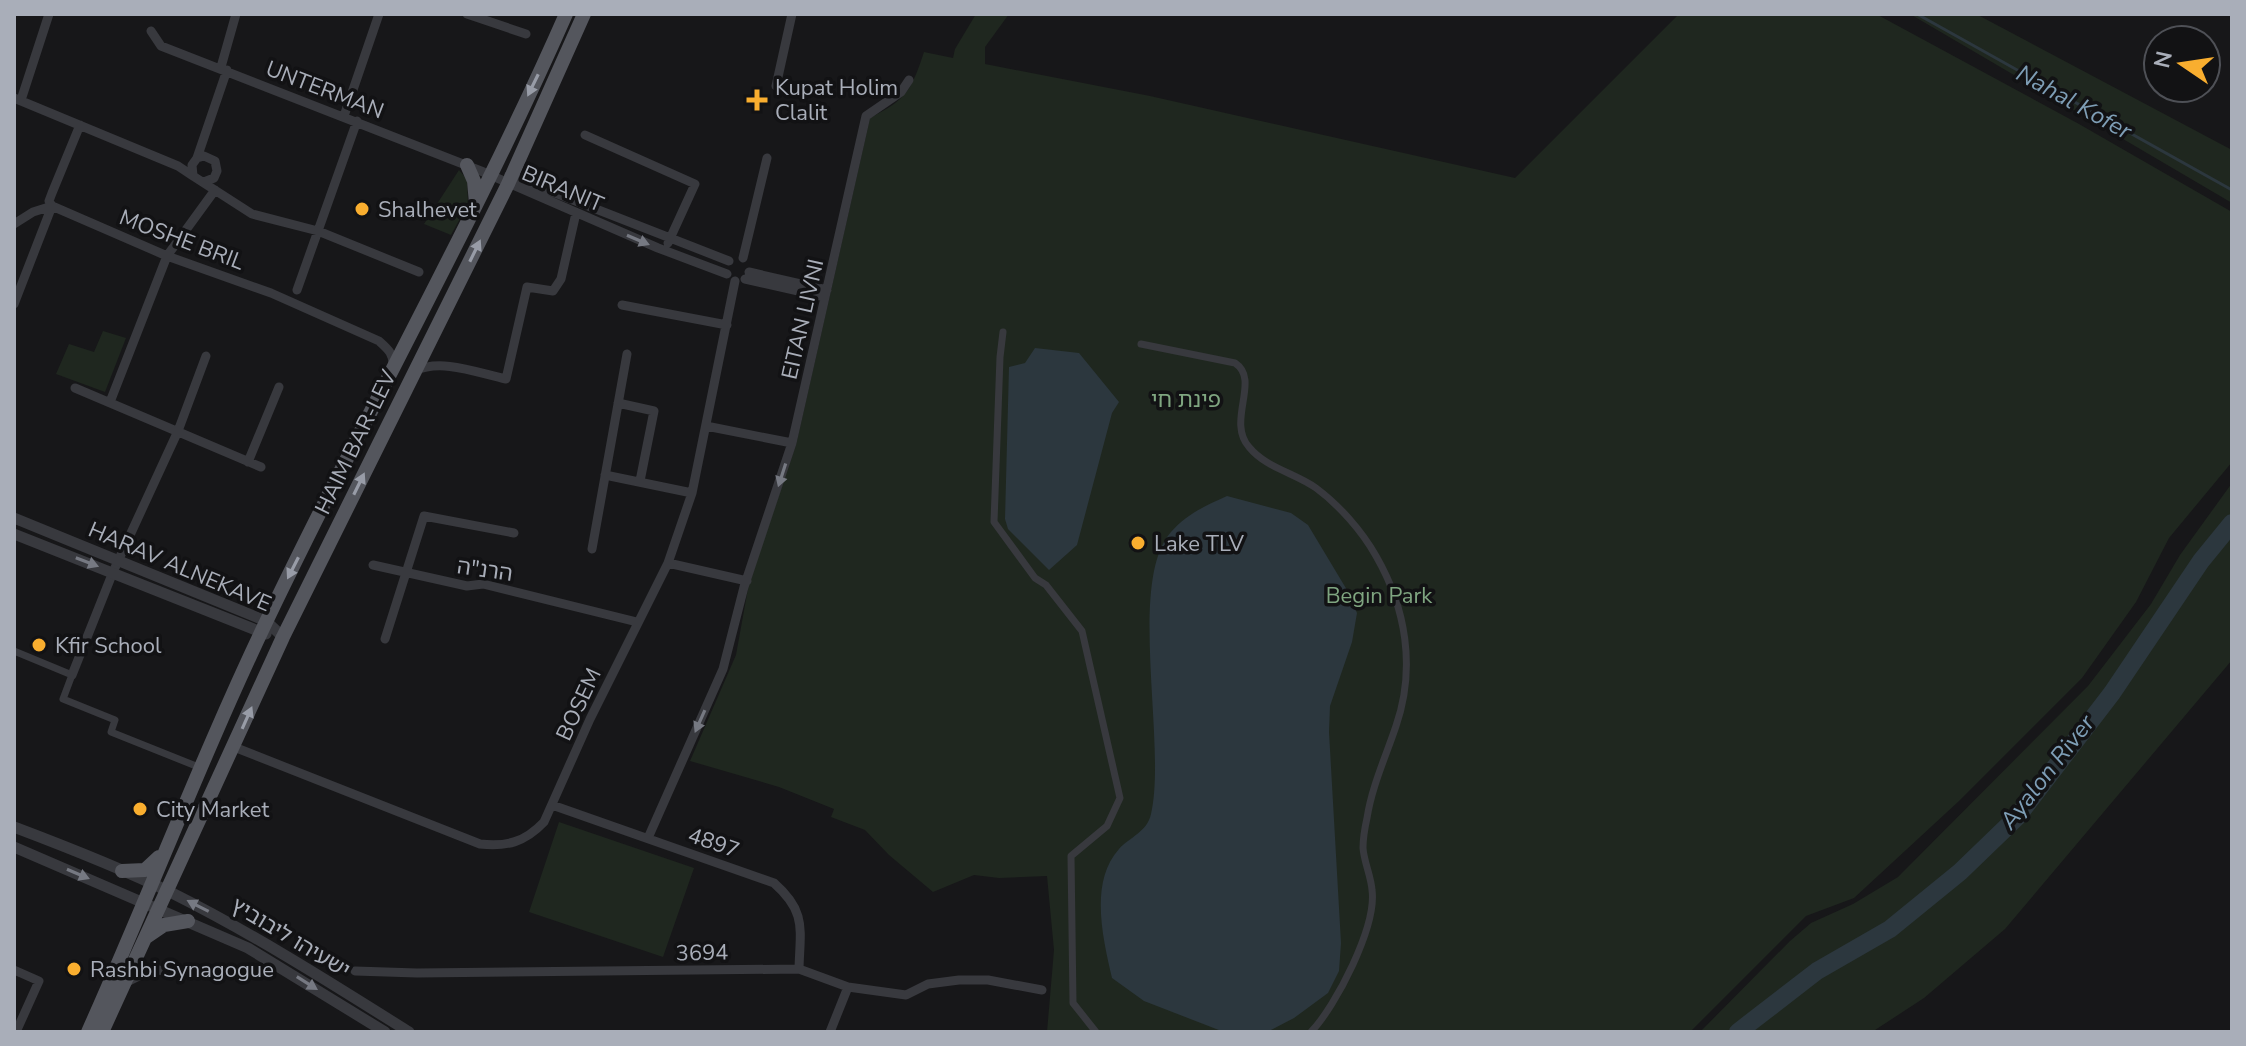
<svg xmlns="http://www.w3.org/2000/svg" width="2246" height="1046" font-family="'Nunito Sans','Noto Sans Hebrew',sans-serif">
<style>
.green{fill:#1f271f}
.water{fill:#2c373e}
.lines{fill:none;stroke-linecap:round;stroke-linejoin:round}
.stream{stroke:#2c373e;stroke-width:3}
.river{stroke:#2c373e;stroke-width:18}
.pedestrian{stroke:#38393e;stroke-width:7}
.minor{stroke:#38393e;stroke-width:9}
.tertiary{stroke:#38393e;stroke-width:11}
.primary{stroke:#54565d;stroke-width:14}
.oneway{fill:#989ca7}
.oneway2{fill:#767982}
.poi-dot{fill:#f9ae2f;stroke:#121214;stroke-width:3}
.labels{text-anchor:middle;stroke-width:7;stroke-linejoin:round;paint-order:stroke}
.poi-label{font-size:22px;fill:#a9aeb9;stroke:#121214;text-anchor:start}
.street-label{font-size:22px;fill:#a9aeb9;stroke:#121214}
.park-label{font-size:22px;fill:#7fa580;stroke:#121214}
.water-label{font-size:24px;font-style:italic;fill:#7e9eb6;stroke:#121214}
</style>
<rect width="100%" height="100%" fill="#171719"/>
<path class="green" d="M976 14H1009L985 47V64L1150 96 1515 178 1679 14H1876L2079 124 2232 212V462L2169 538 2136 602 2082 678 1959 801 1854 898 1806 916 1690 1032H1047L1054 950 1047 876 999 878 974 875 933 892 889 855 865 830 831 817 834 809 779 787 690 761 736 655 749 583 796 445 870 118C907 99 911 91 924 52L953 58 955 49Z
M1910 14H1976L2232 150V203Z
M459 170 467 179 468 204 451 235 424 224Z
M103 331 126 338 105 392 56 374 69 344 94 352Z
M2232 483V660L2005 929 1924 998 1872 1032H1700L1790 941 1811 923 1853 904 1898 877 2088 686 2151 604 2180 555Z
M559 822 694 868 663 957 529 912Z"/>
<path class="water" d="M1035 348 1079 353 1119 402 1112 413 1077 545 1049 570 1008 529 1005 519 1009 367 1025 363Z
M1227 496 1291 513 1308 525 1347 590 1357 613 1352 642 1330 706 1329 732 1341 943 1339 971 1328 993 1294 1018 1267 1032H1224L1144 1001 1112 978C1103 939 1089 882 1119 849 1130 837 1147 832 1151 814 1167 746 1127 581 1171 532 1187 514 1205 506 1227 496Z"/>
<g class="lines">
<path class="stream" d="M1917 14 2232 190"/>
<path class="river" d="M1738 1032 1817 971 1890 929 1960 872 2017 817 2112 693 2201 561 2232 523"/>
<path class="pedestrian" d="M1003 332 1000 357 994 522 1035 578 1046 585 1082 631 1120 798 1107 826 1071 856 1073 1003 1096 1032
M1141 344 1235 363C1261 380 1226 421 1249 447 1266 468 1295 473 1316 488 1339 505 1362 531 1376 556 1406 608 1416 668 1396 726 1386 756 1372 786 1367 818 1365 827 1363 839 1363 848 1364 862 1371 876 1372 890 1377 926 1336 1006 1311 1032
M14 651 72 675 63 699 115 720 111 732 201 768"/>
<path class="minor" d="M467 14 526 34
M151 31 161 46 481 171 658 248 727 274
M221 67 236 14
M776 86 792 14
M14 98 178 166 193 176
M21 100 49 14
M344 116 379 14
M80 125 52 193 49 201 52 206 167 256 271 293 379 341C388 349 394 354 393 367
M585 135 695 184 668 243
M197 158 227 70
M509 175 729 261
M204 182 214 178 217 171 215 161 204 156 197 158 192 165 193 176 252 214 318 231 419 272
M14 224 33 212 52 206
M743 258 767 158
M749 272 827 290
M745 279 825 297
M297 290 357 121
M14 304 52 206
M622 305 727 325
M415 371C441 358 478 373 506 379L527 287 553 291 561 279 576 213
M75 388 261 467
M110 402 167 256 215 190
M618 403 654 411 640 481
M706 426 792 443
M248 462 279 387
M605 475 692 493
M592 549 627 354
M668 563 747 581
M373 565 467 586 483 584 637 622
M385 639 424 516 514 533
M72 675 113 572 178 431 206 356
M234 747 480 844C507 847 525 842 544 822L590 719 668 563 692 493 735 281
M552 805 774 883C807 912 800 929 799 969
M648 838 723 669 744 587 792 443 866 116 901 92 909 80
M14 970 39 981 16 1032
M355 971 417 973 799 969 848 987 906 995 928 984 959 980H988L1042 990
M125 983 153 969 169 972H218
M830 1032 848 987"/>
<path class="tertiary" d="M14 518 266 621 283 637
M14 534 266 634
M14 827C67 847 121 868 172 893 254 934 331 983 409 1032
M14 847 248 948 385 1032"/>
<path class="primary" d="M467 165 474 181 476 203
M122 871 145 870 159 857
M145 938 164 925 188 921
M88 1032C149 896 202 756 266 622 363 418 475 221 566 14
M102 1032 283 637 508 184 584 14"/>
</g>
<defs><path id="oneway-solid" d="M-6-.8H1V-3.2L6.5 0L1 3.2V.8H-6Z" transform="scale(2)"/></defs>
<g class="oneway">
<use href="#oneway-solid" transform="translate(533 85) rotate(116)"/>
<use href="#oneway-solid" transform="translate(475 251) rotate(-64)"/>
<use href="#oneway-solid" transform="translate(359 484) rotate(-64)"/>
<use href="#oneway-solid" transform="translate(293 568) rotate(117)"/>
<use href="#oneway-solid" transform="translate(247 718) rotate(-66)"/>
</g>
<g class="oneway2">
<use href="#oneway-solid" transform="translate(638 240) rotate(23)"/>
<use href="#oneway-solid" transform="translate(782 475) rotate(108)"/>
<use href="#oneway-solid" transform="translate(87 562) rotate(21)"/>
<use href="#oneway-solid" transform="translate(700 721) rotate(114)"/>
<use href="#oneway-solid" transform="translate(78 874) rotate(23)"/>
<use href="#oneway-solid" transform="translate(198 906) rotate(-153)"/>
<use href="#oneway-solid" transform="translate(307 983) rotate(32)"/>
</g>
<g class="poi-dot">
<path d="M753 88h8v8h8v8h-8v8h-8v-8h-8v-8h8z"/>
<circle cx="362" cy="209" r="8"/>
<circle cx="1138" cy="543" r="8"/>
<circle cx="39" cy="645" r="8"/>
<circle cx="140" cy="809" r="8"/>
<circle cx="74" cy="969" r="8"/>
</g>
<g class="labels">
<g class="poi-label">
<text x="775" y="95">Kupat Holim<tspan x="775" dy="25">Clalit</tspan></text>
<text x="378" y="217">Shalhevet</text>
<text x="1154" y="551">Lake TLV</text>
<text x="55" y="653">Kfir School</text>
<text x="156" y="817">City Market</text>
<text x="90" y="977">Rashbi Synagogue</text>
</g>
<g class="street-label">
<text transform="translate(325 89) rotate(21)" y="8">UNTERMAN</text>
<text transform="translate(563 188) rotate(23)" y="8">BIRANIT</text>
<text transform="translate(182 239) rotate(21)" y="8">MOSHE BRIL</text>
<text transform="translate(802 319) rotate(-77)" y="8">EITAN LIVNI</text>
<text transform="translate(355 442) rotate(-64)" y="8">HAIM BAR-LEV</text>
<text transform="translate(180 566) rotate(23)" y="8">HARAV ALNEKAVE</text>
<text transform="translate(485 569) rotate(8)" y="8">הרנ"ה</text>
<text transform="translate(578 704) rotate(-65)" y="8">BOSEM</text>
<text transform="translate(714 842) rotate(19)" y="8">4897</text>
<text transform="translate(291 937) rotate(31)" y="8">ישעיהו ליבוביץ</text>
<text transform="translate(702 952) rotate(-1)" y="8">3694</text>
</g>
<g class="park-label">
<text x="1186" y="407">פינת חי</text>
<text x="1379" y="603">Begin Park</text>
</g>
<g class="water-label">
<text transform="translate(2074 102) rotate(29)" y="8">Nahal Kofer</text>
<text transform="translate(2047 772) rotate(-52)" y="8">Ayalon River</text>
</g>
</g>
<rect width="2246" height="1046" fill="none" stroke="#a9aeb9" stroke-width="32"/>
<g transform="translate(2182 64) rotate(283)"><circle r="38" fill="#121214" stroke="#4e5056" stroke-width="2"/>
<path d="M0-6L14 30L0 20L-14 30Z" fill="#f9ae2f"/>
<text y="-12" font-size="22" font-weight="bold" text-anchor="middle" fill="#a9aeb9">N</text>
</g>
</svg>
